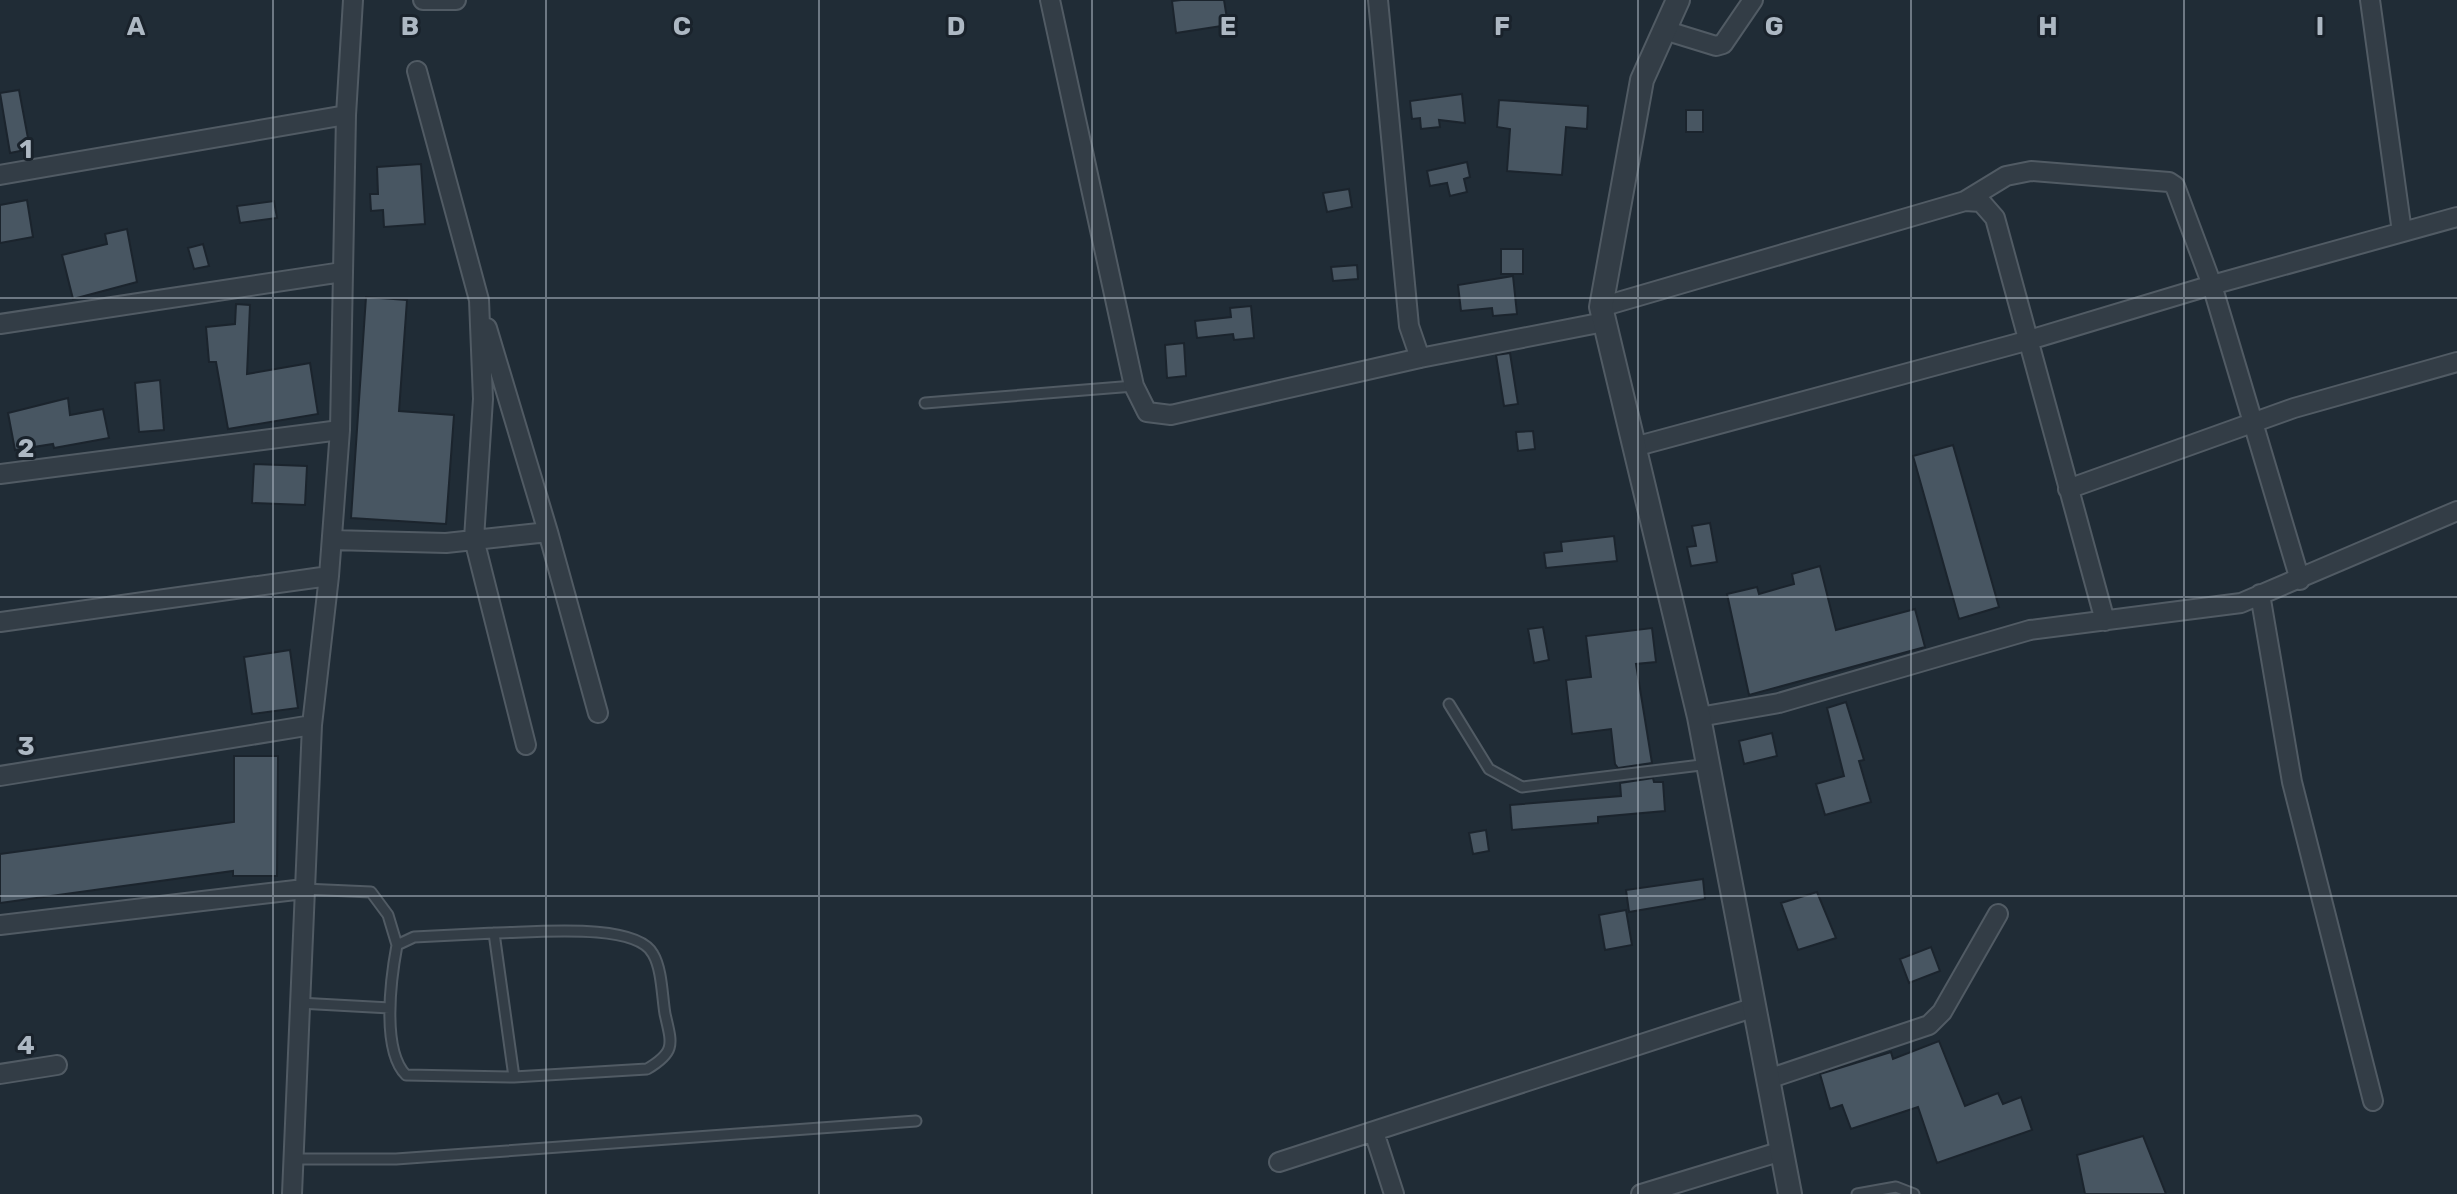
<svg xmlns="http://www.w3.org/2000/svg" width="2457" height="1194" font-family="Rubik,sans-serif">
<style>
.building{fill:#485662;stroke:#1b242d;stroke-width:2}
.lines{fill:none;stroke-linecap:round;stroke-linejoin:round}
.service-casing{stroke:#515b64;stroke-width:13}
.minor-casing{stroke:#515b64;stroke-width:22}
.tertiary-casing{stroke:#515b64;stroke-width:26}
.service{stroke:#333d46;stroke-width:9}
.minor{stroke:#333d46;stroke-width:18}
.tertiary{stroke:#333d46;stroke-width:22}
.grid{fill:none;stroke:#adb8c3;stroke-width:2;stroke-opacity:0.55}
.grid-label{font-size:26px;text-anchor:middle;font-weight:bold;fill:#adb8c3;stroke:#19222b;stroke-width:6;stroke-linejoin:round;paint-order:stroke}
</style>
<rect width="100%" height="100%" fill="#202c36"/>
<path class="building" d="M1181 0H1224L1228 25 1176 33 1172 1Z
M19 90 30 149 10 153 0 93Z
M1462 94 1465 123 1439 120 1440 127 1421 129 1420 118 1412 119 1410 101Z
M1499 100 1588 106 1587 129 1566 127 1562 175 1507 171 1510 129 1497 127Z
M1686 110H1703V132H1686Z
M1467 162 1470 177 1464 179 1467 192 1450 196 1447 183 1430 186 1427 171Z
M421 164 425 224 384 227 383 210 371 211 370 194H378L377 167Z
M1349 189 1352 207 1327 212 1323 193Z
M27 200 33 237 0 243V205Z
M274 201 277 218 240 223 237 206Z
M127 229 137 282 73 299 62 255 107 244 105 234Z
M203 244 209 266 194 269 188 248Z
M1501 249H1523V274H1501Z
M1357 265 1358 279 1333 281 1331 267Z
M1513 276 1517 314 1493 316 1492 308 1461 311 1458 285Z
M366 297 407 300 399 411 454 415 446 524 351 518Z
M236 304 250 305 247 374 310 363 318 414 228 429 216 362H209L206 327 235 324Z
M1251 306 1254 338 1234 340 1233 334 1197 338 1195 321 1231 317 1230 308Z
M1184 343 1186 376 1167 378 1165 345Z
M1510 353 1518 404 1504 406 1496 355Z
M160 380 164 430 139 432 135 383Z
M68 398 70 415 103 409 109 438 54 448 53 444 15 450 8 413Z
M1533 431 1535 449 1518 451 1516 432Z
M1953 445 1999 607 1959 619 1913 456Z
M254 464 307 466 305 505 252 503Z
M1710 523 1717 562 1691 566 1687 547 1696 546 1692 526Z
M1614 536 1617 561 1546 568 1544 553 1562 551 1561 542Z
M1820 566 1836 630 1915 609 1925 647 1749 695 1727 594 1757 587 1759 594 1794 584 1792 574Z
M1543 627 1549 660 1534 663 1528 629Z
M1652 628 1656 662 1636 664 1652 763 1618 768 1615 764 1611 729 1572 734 1566 680 1591 677 1586 636Z
M290 650 298 708 252 714 244 657Z
M1846 702 1864 760 1859 761 1871 802 1825 815 1816 784 1844 776 1827 708Z
M1772 733 1777 756 1744 764 1739 741Z
M234 756H278L277 876H233V871L0 903V854L234 822Z
M1653 778 1654 782H1663L1665 811 1598 817V823L1512 830 1510 805 1621 796 1620 783Z
M1486 830 1489 851 1473 854 1469 833Z
M1703 879 1705 899 1629 912 1626 890Z
M1817 892 1836 938 1798 950 1781 903Z
M1626 910 1632 945 1605 950 1599 915Z
M1931 947 1940 971 1909 983 1900 959Z
M1939 1041 1965 1106 1998 1093 2003 1104 2021 1097 2032 1130 1937 1163 1918 1107 1851 1129 1842 1105 1830 1109 1820 1074 1891 1052 1893 1059Z
M2143 1136 2166 1194H2085L2077 1155Z"/>
<g class="lines">
<g class="service-casing">
<path id="service" d="M925 403 1134 386
M1449 704 1489 769 1522 787 1709 764
M304 889 371 892 388 915 397 945
M494 933C528 933 636 921 653 954 662 969 662 996 665 1014 672 1044 676 1052 647 1069L514 1077 406 1075C381 1050 391 977 397 945L414 937Z
M494 933 514 1077
M299 1003 390 1008
M294 1159H396L916 1121
M1857 1194 1896 1187 1914 1194"/>
</g>
<g class="minor-casing">
<path id="minor" d="M423 0H456
M1050 0 1134 386 1147 412 1171 415 1420 358 1604 322
M1378 0 1409 326 1420 358
M2370 0 2402 232
M1664 30 1716 46 1723 44 1753 0
M417 71 479 300 483 399 474 539 526 745
M0 175 346 115
M1965 201 2006 176 2031 171 2169 182 2175 186 2212 285 2300 580
M1601 307 1965 201 1981 202 1995 218 2105 621
M0 324 342 272
M1634 447 2026 341 2212 285 2457 217
M0 474 340 430
M2068 489 2294 408 2457 362
M548 532 598 713
M332 540 446 543 548 532 487 328
M2260 594 2292 782 2373 1101
M0 622 329 576
M1699 717 1779 703 2030 630 2241 603 2457 511
M0 776 312 725
M0 925 304 889
M0 1074 57 1065
M1768 1079 1929 1025 1942 1012 1998 914
M1374 1132 1394 1194
M1279 1162 1755 1007
M292 1194 312 725 329 576 340 430 346 115 353 0
M1641 1194 1782 1151"/>
</g>
<g class="tertiary-casing">
<path id="tertiary" d="M1678 0 1642 80 1601 307 1699 717 1790 1194"/>
</g>
<use href="#service" class="service"/>
<use href="#minor" class="minor"/>
<use href="#tertiary" class="tertiary"/>
</g>
<path class="grid" d="M273 0V1194M546 0V1194M819 0V1194M1092 0V1194M1365 0V1194M1638 0V1194M1911 0V1194M2184 0V1194M0 298H2457M0 597H2457M0 896H2457"/>
<g class="grid-label">
<text x="136" y="35">A</text>
<text x="410" y="35">B</text>
<text x="682" y="35">C</text>
<text x="956" y="35">D</text>
<text x="1228" y="35">E</text>
<text x="1502" y="35">F</text>
<text x="1774" y="35">G</text>
<text x="2048" y="35">H</text>
<text x="2320" y="35">I</text>
<text x="26" y="158">1</text>
<text x="26" y="457">2</text>
<text x="26" y="755">3</text>
<text x="26" y="1054">4</text>
</g>
</svg>
